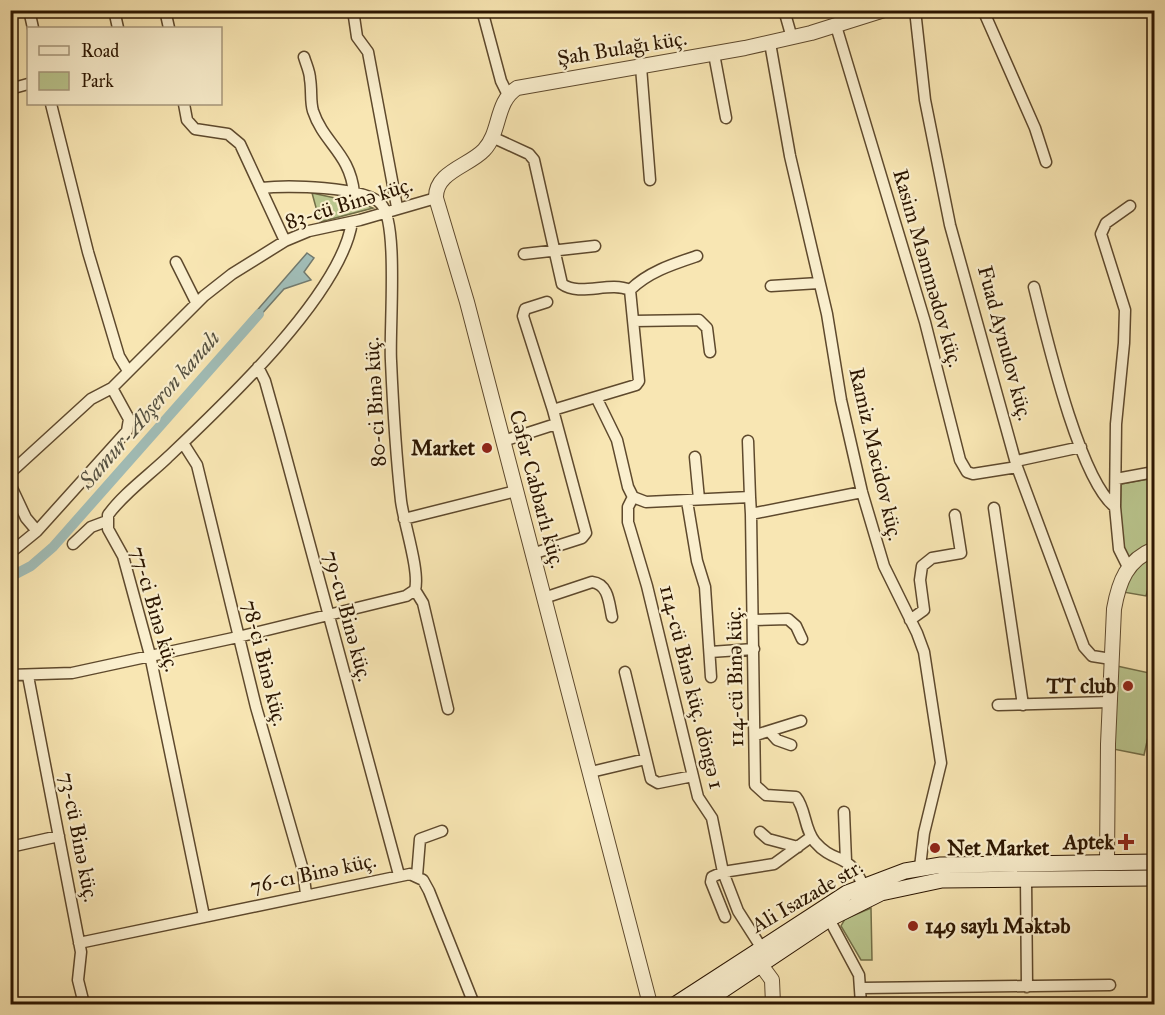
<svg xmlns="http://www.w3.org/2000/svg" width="1165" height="1015" font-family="'IM FELL Great Primer',serif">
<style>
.green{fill:#bac68e;stroke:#726e47;stroke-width:1.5}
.water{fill:#a1bdb7;stroke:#727a6e;stroke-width:1.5}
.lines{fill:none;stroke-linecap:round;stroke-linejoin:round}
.canal{stroke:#a1bdb7;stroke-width:10}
.minor-casing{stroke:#5e492d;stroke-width:13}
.tertiary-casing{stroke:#5e492d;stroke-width:16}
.secondary-casing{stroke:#2b1500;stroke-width:17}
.minor{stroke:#faefce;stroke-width:10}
.tertiary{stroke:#faefce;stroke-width:14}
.secondary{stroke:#faefce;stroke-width:15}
.poi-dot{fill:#8f2418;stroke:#faefce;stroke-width:2}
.labels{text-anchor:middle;stroke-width:4.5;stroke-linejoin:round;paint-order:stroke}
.street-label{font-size:21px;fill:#2b1500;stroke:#faefce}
.poi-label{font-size:21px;font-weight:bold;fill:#2b1500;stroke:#faefce;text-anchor:end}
.water-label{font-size:22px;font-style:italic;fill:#545040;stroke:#faefce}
</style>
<rect width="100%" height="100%" fill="#f8e6b3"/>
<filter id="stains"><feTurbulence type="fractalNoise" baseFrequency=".00333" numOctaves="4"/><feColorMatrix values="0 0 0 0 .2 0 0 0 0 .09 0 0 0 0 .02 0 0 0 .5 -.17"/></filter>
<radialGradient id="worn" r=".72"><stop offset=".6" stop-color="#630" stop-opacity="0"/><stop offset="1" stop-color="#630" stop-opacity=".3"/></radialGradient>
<path class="green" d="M312 193 363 204 373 208 320 222Z
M1154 478V544L1129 558C1117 536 1121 509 1121 484Z
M1154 556V586L1149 585 1146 596 1123 592C1130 575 1136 564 1154 556Z
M1117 666 1154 674V710L1144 755 1113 749Z
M871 908 872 960H861L841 926 845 919Z"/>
<path class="water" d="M307 253 314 258 304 272 311 280 284 289 251 326 247 322Z"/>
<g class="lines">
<path class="canal" d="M10 577 31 566 53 547 259 314"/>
<g class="minor-casing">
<path id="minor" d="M29 10 33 28
M114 10 118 28
M165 10 169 28
M353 10 357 37 368 52 397 207
M482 10 501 81 508 95
M784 10 792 38
M915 10 925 100 950 225 1017 467 1084 647 1092 656 1111 659
M983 10 1035 128 1046 162
M836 26 925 322 960 460 967 472 973 474 1017 467
M770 43 790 156 827 314 841 400 862 492 884 566 917 633 924 652 941 763 924 833 920 867
M714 54 726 118
M304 57C306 64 310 72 310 79 312 90 310 101 313 111 324 144 350 153 354 193
M641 67 650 180
M10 89 28 84
M51 104 88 252 119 356 128 371
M184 104 187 120 195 129 228 134 240 144 285 241
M492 137 529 154 534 160 562 284C580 297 609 281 630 290L639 381 636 385 596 397 617 440 628 487 633 497 646 502 750 497 751 514 862 492
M262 188C285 185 365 186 381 204 399 222 389 331 391 361 393 407 396 455 401 501 404 524 420 571 415 590
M524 254 595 246
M176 262 196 302
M771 286 819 283
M1034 287C1046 335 1079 479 1115 507
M630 290C648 272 673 264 697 256
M634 321 699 320 707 328 710 352
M258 367 265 381 279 431 399 875
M112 388 204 296 232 274 285 241 309 231 360 220 436 198
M553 410 596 397
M503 441 556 424
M748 441 750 497
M183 443 197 465 256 707 303 870 306 894
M695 457 699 499
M1016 461 1081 447
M10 473 91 399 112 388
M1116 479 1154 472
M10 484 26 518 37 531
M633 497 628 507V522L647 586 698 797 712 818 723 872 738 911 761 947
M687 501 697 561 705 587 711 677
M994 508 1023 705
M751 514 755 785 766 795 796 797C806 809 804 829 815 842 835 865 848 851 863 885
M404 519 516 491
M73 544 91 527 107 521
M10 553 37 531 127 431 129 419 112 388
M532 554 582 538 586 533 553 410 523 316 525 309 547 302
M1128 567 1119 549 1115 507 1116 424 1124 343 1125 310 1101 234 1106 223 1130 206
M415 590 423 603 448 709
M544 598 592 582C609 584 609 604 612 617
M753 620 788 619 796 626 802 639
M910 620 924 610 920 580 922 566 932 558 961 553 955 515
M710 652 754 649
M625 672 651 779 658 783 693 776
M10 675 72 673 238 637 406 596 415 590
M28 676 81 952 78 980 84 1004
M998 705 1110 702
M770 732 777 740 791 745
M756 735 801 721
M591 772 646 759
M844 812 846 861
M760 832 768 839 798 847
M10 847 59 836
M417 876 420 839 442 831
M1026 878 1027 987
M204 916 150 655 123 556 108 529V515C123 494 148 476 167 458 221 407 341 295 352 222
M725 917 711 882 712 877 723 872 774 864 811 837
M829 919 859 975 861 1004
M79 943 410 874 423 880 429 891 474 1004
M862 988 1110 985"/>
</g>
<g class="tertiary-casing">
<path id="tertiary" d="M1107 862 1108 744 1114 609C1119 581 1127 560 1154 549
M761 965 772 980 773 1004
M650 1004 467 302 436 198C435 172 469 166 484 150 501 132 495 102 517 88L745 48 811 33 884 10"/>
</g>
<g class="secondary-casing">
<path id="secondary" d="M676 1004 847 893 905 871 941 865 1154 862
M702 1004 829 919 881 893 942 880 1154 878"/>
</g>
<use href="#minor" class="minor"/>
<use href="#tertiary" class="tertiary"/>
<use href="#secondary" class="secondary"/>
</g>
<g class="poi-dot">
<circle cx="487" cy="448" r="6"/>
<circle cx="1128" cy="686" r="6"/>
<path d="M1123 833h6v6h6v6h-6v6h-6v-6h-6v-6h6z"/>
<circle cx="935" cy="848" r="6"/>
<circle cx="913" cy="926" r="6"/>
</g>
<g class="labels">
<g class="street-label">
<text transform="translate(622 48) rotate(-9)" y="7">Şah Bulağı küç.</text>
<text transform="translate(349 203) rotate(-17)" y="7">83-cü Binə küç.</text>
<text transform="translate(928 268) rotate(74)" y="7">Rasim Məmmədov küç.</text>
<text transform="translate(1005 343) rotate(75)" y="7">Fuad Aynulov küç.</text>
<text transform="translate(375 402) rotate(-93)" y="7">80-ci Binə küç.</text>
<text transform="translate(876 454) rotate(77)" y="7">Ramiz Məcidov küç.</text>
<text transform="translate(537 489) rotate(75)" y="7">Cəfər Cabbarlı küç.</text>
<text transform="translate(155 609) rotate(74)" y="7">77-ci Binə küç.</text>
<text transform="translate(348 616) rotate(75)" y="7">79-cu Binə küç.</text>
<text transform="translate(265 663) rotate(76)" y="7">78-ci Binə küç.</text>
<text transform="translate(735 677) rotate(-91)" y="7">114-cü Binə küç.</text>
<text transform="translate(692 687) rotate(76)" y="7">114-cü Binə küç. döngə 1</text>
<text transform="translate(79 837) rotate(79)" y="7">73-cü Binə küç.</text>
<text transform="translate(313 873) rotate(-12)" y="7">76-cı Binə küç.</text>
<text transform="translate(807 896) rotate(-30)" y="7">Ali Isazade str.</text>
</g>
<g class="poi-label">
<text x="475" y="455">Market</text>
<text x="1116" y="693">TT club</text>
<text x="1114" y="849">Aptek</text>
<text x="947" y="855" text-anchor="start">Net Market</text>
<text x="925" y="933" text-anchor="start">149 saylı Məktəb</text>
</g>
<g class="water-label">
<text transform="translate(149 409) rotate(-49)" y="8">Samur-Abşeron kanalı</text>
</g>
</g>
<rect width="1165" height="1015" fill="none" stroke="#f8e6b3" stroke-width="36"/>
<rect x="12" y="12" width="1141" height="991" fill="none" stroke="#2b1500" stroke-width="3"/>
<rect x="18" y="18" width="1129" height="979" fill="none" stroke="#2b1500" stroke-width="1.5"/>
<rect x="27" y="27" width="195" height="78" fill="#faefce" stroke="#a7987c" stroke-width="1.5"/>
<rect x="39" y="46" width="30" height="9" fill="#faefce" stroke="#a7987c" stroke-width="1.5"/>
<text x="81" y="57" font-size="18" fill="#2b1500">Road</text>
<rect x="39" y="72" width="30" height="18" fill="#bac68e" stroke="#a7987c" stroke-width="1.5"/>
<text x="81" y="87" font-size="18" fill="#2b1500">Park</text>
<rect width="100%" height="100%" filter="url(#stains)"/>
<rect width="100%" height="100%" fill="url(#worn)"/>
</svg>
